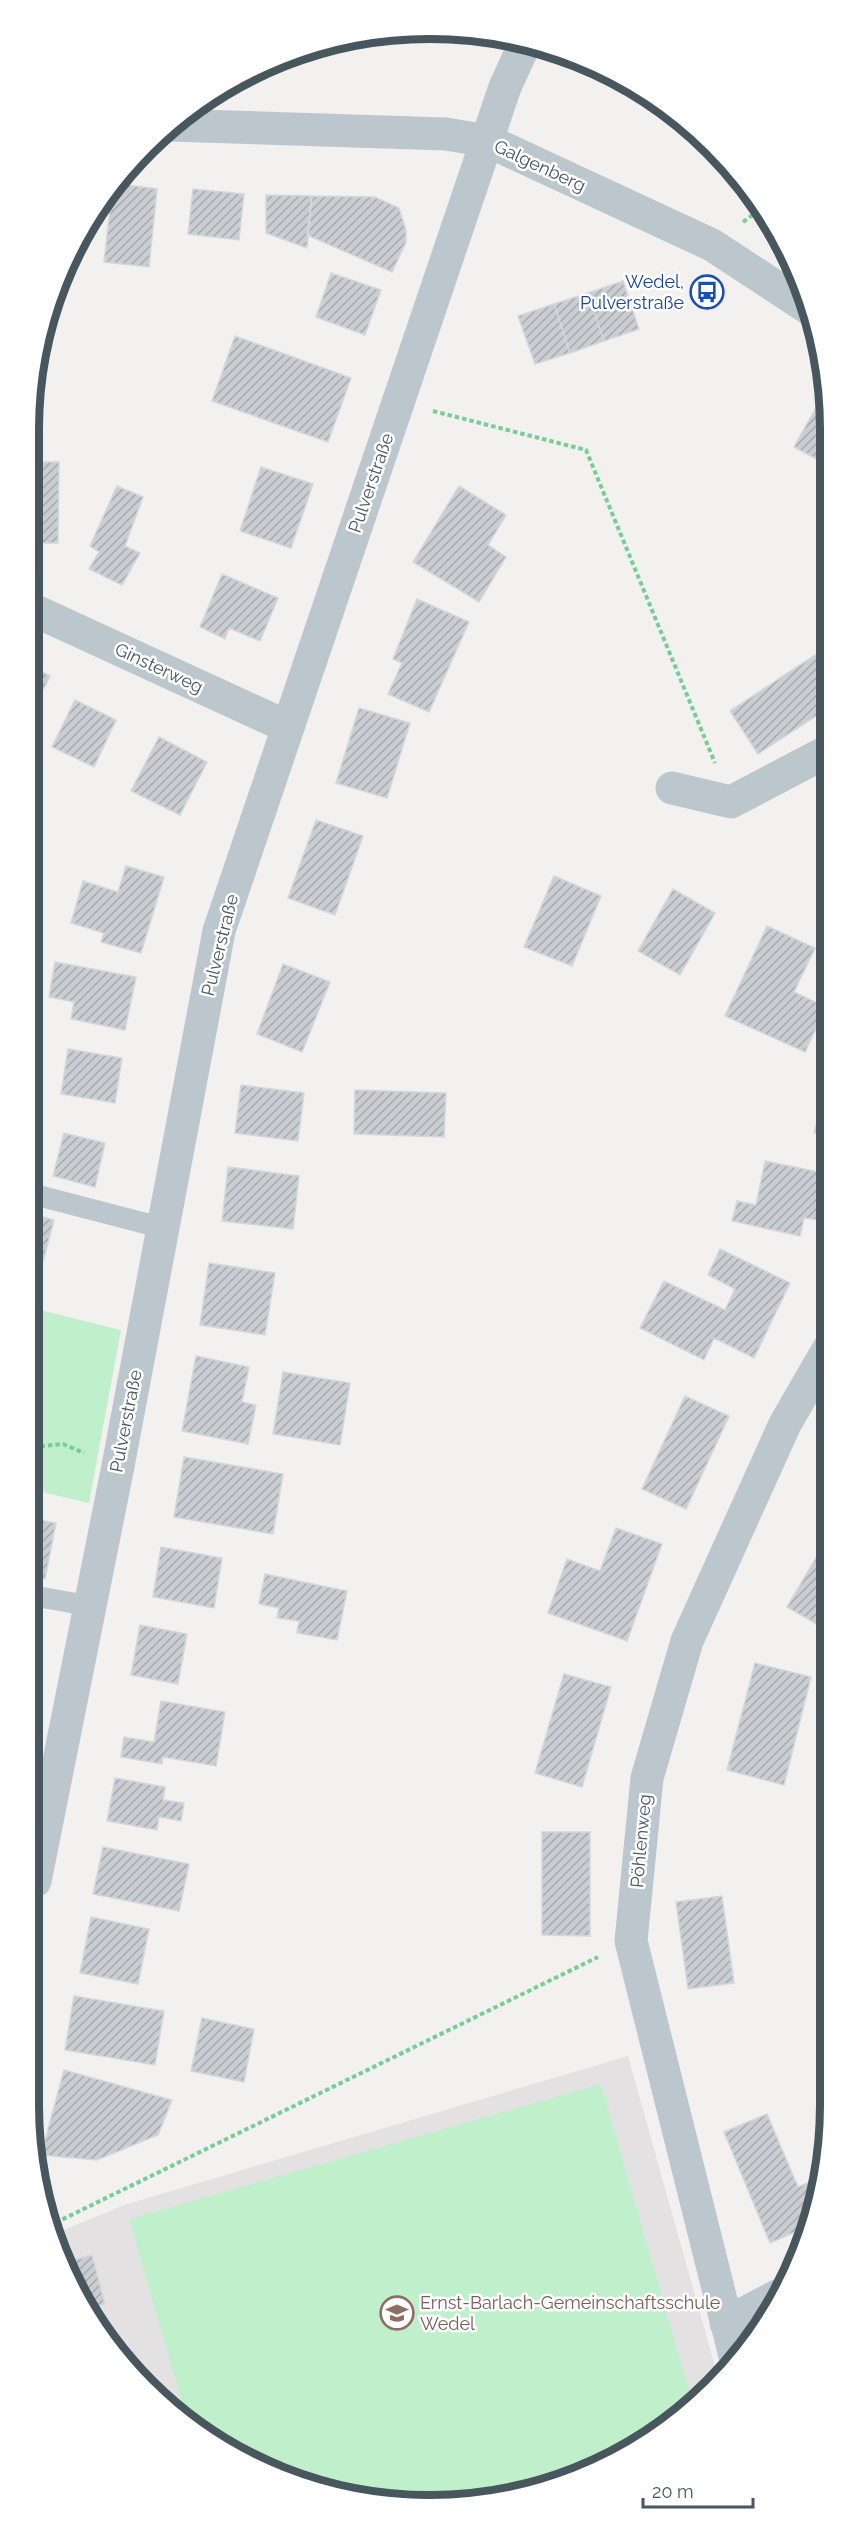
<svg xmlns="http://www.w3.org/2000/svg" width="859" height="2534" font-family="Raleway,sans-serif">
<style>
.education{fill:#e3e1e2}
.park{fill:#c0efcb}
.building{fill:url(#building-hatch);stroke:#d4d7db;stroke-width:1.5}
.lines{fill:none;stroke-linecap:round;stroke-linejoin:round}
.path{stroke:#78cd97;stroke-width:4;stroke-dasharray:4.5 3;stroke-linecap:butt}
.service{stroke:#bcc7cd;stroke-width:21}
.minor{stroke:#bcc7cd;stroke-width:33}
.tertiary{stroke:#bcc7cd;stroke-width:33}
.labels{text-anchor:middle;stroke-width:5;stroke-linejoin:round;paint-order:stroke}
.street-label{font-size:18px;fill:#48565d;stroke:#fff}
.transit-label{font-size:18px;fill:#164399;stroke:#fff;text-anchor:end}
.education-label{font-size:18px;fill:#785e54;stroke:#fff;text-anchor:start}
.rim{fill:none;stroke:#48565d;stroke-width:8}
</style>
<defs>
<pattern id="building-hatch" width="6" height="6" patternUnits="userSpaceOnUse" patternTransform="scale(1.5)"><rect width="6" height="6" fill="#caced3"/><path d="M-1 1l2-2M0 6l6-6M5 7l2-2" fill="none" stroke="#a6aaae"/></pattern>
</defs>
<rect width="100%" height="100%" fill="#f3f0f0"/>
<path class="education" d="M628 2056 719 2381 653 2438 533 2492 455 2505 378 2502 252 2464 185 2422 128 2369 59 2258 52 2235 124 2205Z"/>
<path class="park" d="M32 1308 121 1330 89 1503 33 1490Z
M601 2084 693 2404 653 2438 562 2479 493 2498 455 2505 377 2502 252 2464 188 2424 129 2219Z"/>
<path class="building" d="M113 183 157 189 149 267 104 262Z
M193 189 244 194 239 240 188 234Z
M266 195 312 196 307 248 266 233Z
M312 196 375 197 399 208 406 230V242L392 272 307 235Z
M331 273 381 290 365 335 316 317Z
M623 281 639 329 604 341 588 293Z
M588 293 604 341 570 353 554 304Z
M554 304 570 353 535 364 518 316Z
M235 336 351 378 328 442 212 401Z
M818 404 827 409V465L794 447Z
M29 462H59L58 543H29Z
M261 467 313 484 291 548 240 531Z
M117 486 143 497 125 546 140 553 122 585 89 569 99 552 90 546Z
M459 486 506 515 488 545 506 557 479 602 413 562Z
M222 574 278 598 260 641 229 628 225 639 200 627Z
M417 599 469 622 429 712 388 694 402 663 393 659Z
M821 651 828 660V708L758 754 730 711Z
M30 665 50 676 30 716Z
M75 700 116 720 94 767 52 747Z
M359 708 410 723 387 798 336 783Z
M159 737 207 762 180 815 131 791Z
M316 820 363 836 335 915 288 898Z
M126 866 164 877 141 953 101 942 104 933 71 923 83 881 118 892Z
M554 876 601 896 572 966 524 947Z
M673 889 715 913 680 975 638 951Z
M767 926 815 948 794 992 826 1007 805 1052 725 1016Z
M55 962 136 977 125 1030 71 1019 74 1002 49 997Z
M283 964 330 982 302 1052 257 1034Z
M68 1049 122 1058 115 1103 61 1094Z
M828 1081 829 1136 814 1133Z
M241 1085 304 1093 298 1141 235 1133Z
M355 1090 446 1093 444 1137 354 1134Z
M64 1133 105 1143 95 1187 53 1176Z
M765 1161 829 1174V1221L804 1218 800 1236 732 1221 737 1201 756 1205Z
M228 1167 299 1176 293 1229 222 1221Z
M32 1214 54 1220 41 1269 32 1267Z
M720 1249 790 1283 754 1358 714 1338 704 1360 640 1328 664 1281 725 1310 735 1289 708 1275Z
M209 1263 275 1273 265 1335 200 1325Z
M196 1356 249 1367 242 1402 256 1405 248 1444 182 1431Z
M283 1372 350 1383 340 1445 273 1434Z
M685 1396 729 1416 686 1509 642 1489Z
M184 1457 283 1474 273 1534 174 1517Z
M33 1519 56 1523 45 1579 34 1577Z
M616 1528 662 1544 627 1641 548 1613 567 1559 600 1571Z
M827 1539 829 1540 830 1632 787 1607Z
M161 1547 222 1558 214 1608 153 1597Z
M265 1574 347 1591 337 1640 297 1633 299 1621 277 1618 279 1608 259 1604Z
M140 1625 187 1634 178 1684 131 1675Z
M755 1663 811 1677 784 1785 727 1770Z
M564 1674 611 1687 582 1787 535 1773Z
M161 1701 225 1712 216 1766 163 1757 162 1764 121 1757 124 1737 154 1742Z
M115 1778 165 1787 163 1800 184 1803 181 1821 159 1817 157 1830 107 1821Z
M542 1832H590V1936L542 1935Z
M103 1847 189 1864 179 1911 93 1894Z
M722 1896 734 1983 688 1989 676 1902Z
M91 1917 149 1929 138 1984 80 1973Z
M74 1996 164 2011 155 2065 65 2050Z
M202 2018 254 2029 244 2082 191 2071Z
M64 2070 172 2100 158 2135 97 2160 41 2155Z
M767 2114 798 2187 817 2179 820 2185 817 2208 809 2226 770 2243 724 2132Z
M92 2255 105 2304 93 2307 96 2317 62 2263Z"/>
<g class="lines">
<path class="path" d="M743 222 759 210
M433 411 586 450 715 763
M33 1447 63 1444 84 1453
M49 2226 598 1957"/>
<path class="service" d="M32 1194 163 1228
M34 1596 90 1606"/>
<path class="minor" d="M29 608 288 727
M672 788 731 802 828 751
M35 1881 118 1466 219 931 505 87 526 41
M726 2323 777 2296
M736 2360 631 1941 647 1778 687 1641 785 1424 829 1348"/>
<path class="tertiary" d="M170 125 446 134 488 141 712 245 808 308"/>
</g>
<defs>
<g id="bus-ring" transform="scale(1.725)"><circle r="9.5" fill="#fff" stroke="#1a4fb4" stroke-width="1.5"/><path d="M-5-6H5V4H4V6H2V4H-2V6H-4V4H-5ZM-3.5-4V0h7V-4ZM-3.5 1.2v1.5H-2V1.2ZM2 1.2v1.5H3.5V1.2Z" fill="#1a4fb4"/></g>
<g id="school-ring" transform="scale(1.725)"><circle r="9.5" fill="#fff" stroke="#8d6e63" stroke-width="1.5"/><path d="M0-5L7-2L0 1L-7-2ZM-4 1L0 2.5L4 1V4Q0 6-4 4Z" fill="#8d6e63"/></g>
</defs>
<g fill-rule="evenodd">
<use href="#bus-ring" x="707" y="292"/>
<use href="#school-ring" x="397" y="2313"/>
</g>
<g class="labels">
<g class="street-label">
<text transform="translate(540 166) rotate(25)" y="6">Galgenberg</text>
<text transform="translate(371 483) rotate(-71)" y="6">Pulverstraße</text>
<text transform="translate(159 668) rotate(25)" y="6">Ginsterweg</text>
<text transform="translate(220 945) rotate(-76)" y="6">Pulverstraße</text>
<text transform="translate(126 1421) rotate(-79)" y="6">Pulverstraße</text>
<text transform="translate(641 1841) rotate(-85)" y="6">Pöhlenweg</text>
</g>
<g class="transit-label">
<text x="684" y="288">Wedel,<tspan x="684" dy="21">Pulverstraße</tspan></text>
</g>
<g class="education-label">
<text x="420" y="2309">Ernst-Barlach-Gemeinschaftsschule<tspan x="420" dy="21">Wedel</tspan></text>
</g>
</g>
<path d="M0 0H859V2534H0ZM429 39H430A390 390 0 0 1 820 429V2105A390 390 0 0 1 430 2495H429A390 390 0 0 1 39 2105V429A390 390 0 0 1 429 39Z" fill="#fff" fill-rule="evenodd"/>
<path class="rim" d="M429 39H430A390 390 0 0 1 820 429V2105A390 390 0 0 1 430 2495H429A390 390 0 0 1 39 2105V429A390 390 0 0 1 429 39Z"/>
<path d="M643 2498v9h110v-9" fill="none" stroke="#48565d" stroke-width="3"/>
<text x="652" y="2498" font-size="18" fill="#48565d" stroke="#ffffff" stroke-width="4.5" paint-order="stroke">20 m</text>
</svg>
